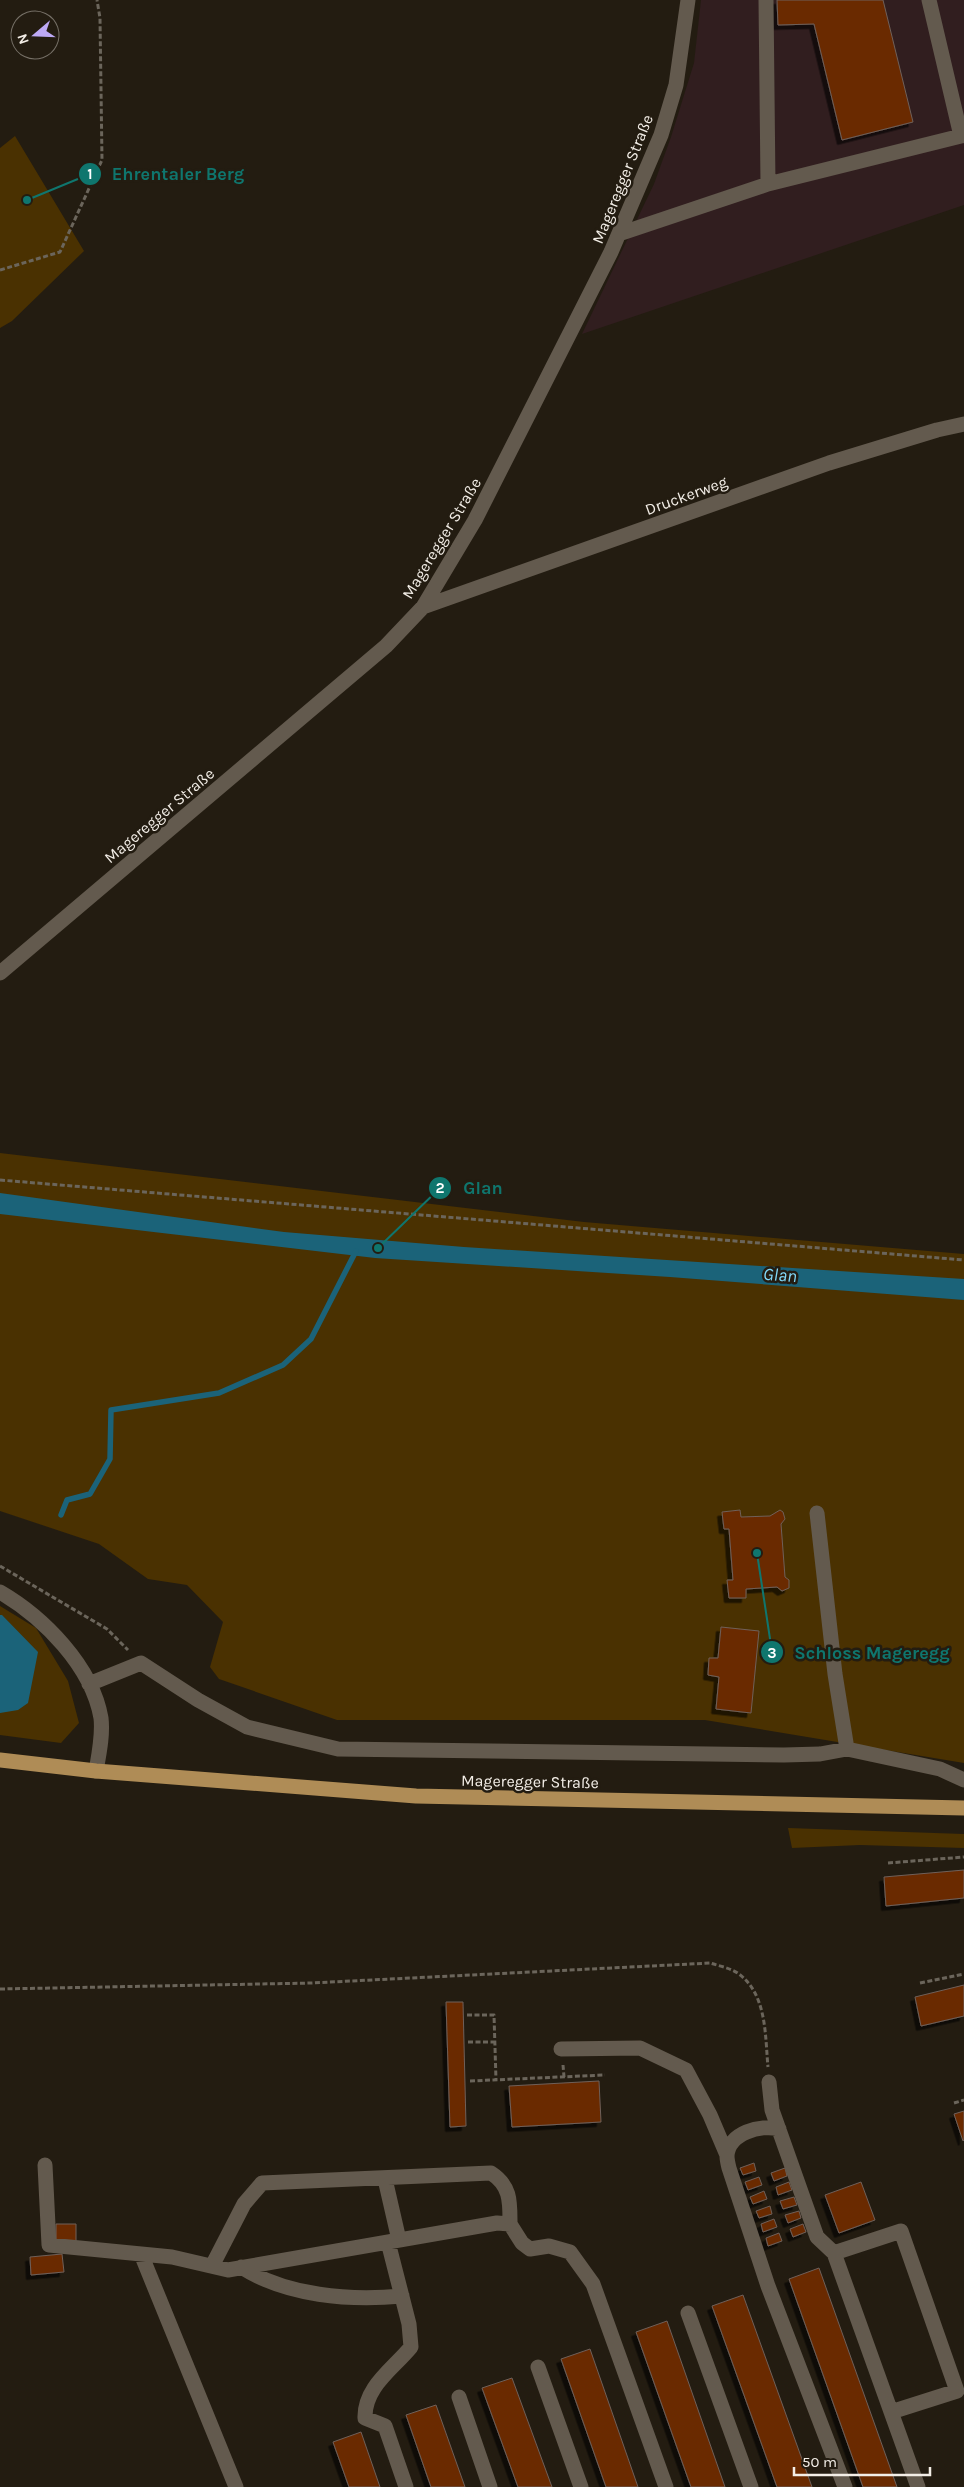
<svg xmlns="http://www.w3.org/2000/svg" width="964" height="2487" font-family="Karla,sans-serif">
<style>
.industrial{fill:#311e1f}
.green{fill:#4a3101}
.water{fill:#1b6379}
.lines{fill:none;stroke-linecap:round;stroke-linejoin:round}
.stream{stroke:#1b6379;stroke-width:5.5}
.building{fill:#6a2a03;stroke:#6f6059;filter:url(#shadow)}
.path{stroke:#6b655b;stroke-width:3;stroke-dasharray:5 2.5;stroke-linecap:butt}
.minor{stroke:#635a4e;stroke-width:15}
.major{stroke:#af8c56;stroke-width:15}
.labels{text-anchor:middle;stroke-width:5;stroke-linejoin:round;paint-order:stroke}
.street-label{font-size:16px;fill:#f3eee7;stroke:#231c11}
.water-label{font-size:18px;font-style:italic;fill:#82d9f8;stroke:#231c11}
.leader{fill:none;stroke:#0f766e;stroke-width:2}
.callout-dot{fill:#0f766e;stroke:#231c11;stroke-width:2}
.mark-label{font-size:15px;text-anchor:middle;font-weight:bold;fill:#fff}
.callout-label{font-size:18px;text-anchor:middle;font-weight:bold;fill:#0f766e;stroke:#231c11;stroke-width:5;stroke-linejoin:round;paint-order:stroke}
</style>
<defs>
<filter id="shadow"><feDropShadow dx="-4.5" dy="4.5" stdDeviation="0" flood-color="#0009"/></filter>
</defs>
<rect width="100%" height="100%" fill="#231c11"/>
<path class="industrial" d="M701 0H964V205L582 334 654 184 671 137 694 63Z"/>
<path class="green" d="M15 136 84 251 12 321 0 328V148Z
M0 1153 584 1222 964 1254V1763L705 1720H337L219 1679 210 1667 223 1622 187 1585 148 1579 99 1544 0 1511Z
M0 1606 36 1628 68 1681 79 1723 61 1743 0 1735Z
M788 1828 964 1834V1848L860 1845 792 1848Z"/>
<path class="water" d="M0 1193 284 1232 464 1247 964 1279V1300L670 1277 375 1258 0 1214Z
M0 1615H2L38 1652 28 1703 18 1710 0 1713Z"/>
<g class="lines">
<path class="stream" d="M61 1515 67 1500 90 1494 110 1459 111 1410 219 1393 283 1365 311 1339 356 1251"/>
</g>
<path class="building" d="M777 0H883L913 122 842 140 814 24 778 25Z
M740 1510 741 1517 770 1516 780 1510 783 1512 785 1519 781 1524 785 1577 789 1580V1588L782 1591 777 1587 746 1589V1598H729L727 1580H733L729 1529H724L722 1512Z
M721 1627 759 1631 751 1713 716 1709 719 1677 708 1675 709 1658H718Z
M964 1870V1898L886 1906 884 1877Z
M964 1985V2016L921 2026 915 1997Z
M446 2002H463L466 2126 450 2127Z
M599 2081 601 2122 512 2127 509 2086Z
M964 2111V2140L963 2141 954 2114Z
M754 2163 756 2171 743 2175 740 2168Z
M785 2168 787 2176 774 2181 771 2173Z
M759 2177 762 2185 748 2190 745 2182Z
M789 2182 792 2190 778 2195 776 2187Z
M861 2182 875 2220 839 2233 825 2195Z
M764 2191 767 2199 753 2204 750 2197Z
M794 2197 797 2205 783 2209 780 2201Z
M770 2206 772 2214 759 2218 756 2211Z
M799 2211 801 2218 788 2223 785 2215Z
M774 2219 777 2227 763 2232 761 2224Z
M56 2224H76V2241H56Z
M803 2224 806 2232 793 2237 790 2229Z
M779 2233 782 2241 768 2246 766 2238Z
M62 2254 64 2272 31 2275 30 2257Z
M819 2268 897 2487H863L789 2279Z
M743 2295 812 2487H777L712 2306Z
M667 2321 725 2487H691L636 2332Z
M590 2349 638 2487H606L561 2359Z
M512 2378 552 2487H518L482 2388Z
M436 2405 465 2487H431L406 2415Z
M361 2432 380 2487H349L333 2442Z"/>
<g class="lines">
<path class="path" d="M0 270 60 252 102 160 100 18 97 0
M0 1180 964 1260
M0 1566 107 1629 128 1650
M888 1863 964 1857
M920 1983 964 1974
M0 1989 312 1983 710 1963C719 1966 731 1968 739 1974 767 1995 765 2035 768 2067
M467 2015H494L496 2080
M468 2042H495
M563 2065 564 2077
M470 2081 605 2075
M954 2103 964 2100"/>
<path class="minor" d="M766 0 768 184
M619 234 768 184 961 136 929 0
M423 607 829 463 937 430 964 424
M0 973 386 646 423 607 475 520 611 252 661 135 676 85 688 0
M817 1513 835 1674 847 1749
M0 1592C43 1617 92 1666 101 1718 103 1735 99 1754 96 1771
M89 1684 141 1663 198 1700 247 1727 338 1749 784 1755 820 1754 847 1749 940 1769 964 1780
M561 2049 640 2048 686 2070 710 2115 727 2155
M769 2082 772 2110 817 2237 834 2253
M779 2129C761 2124 728 2133 727 2156 727 2160 728 2164 729 2168L768 2286 845 2487
M45 2165 49 2245 172 2257 228 2270 497 2223 510 2224 522 2243 530 2249 549 2246 570 2252 593 2284 666 2487
M385 2179 399 2240
M388 2242 409 2324 411 2347C393 2369 364 2387 365 2418L385 2426 406 2487
M141 2254 236 2487
M212 2266 244 2204 262 2183 491 2173C511 2186 510 2202 510 2224
M241 2267C287 2296 349 2301 402 2296
M688 2313 751 2487
M538 2367 581 2487
M459 2397 490 2487
M891 2412 957 2391 901 2231 834 2253 918 2487"/>
<path class="major" d="M0 1760 96 1771 416 1796 964 1808"/>
</g>
<g class="labels">
<g class="street-label">
<text transform="translate(622 179) rotate(-68)" y="6">Mageregger Straße</text>
<text transform="translate(686 495) rotate(-20)" y="6">Druckerweg</text>
<text transform="translate(441 538) rotate(-59)" y="6">Mageregger Straße</text>
<text transform="translate(159 815) rotate(-40)" y="6">Mageregger Straße</text>
<text transform="translate(530 1781) rotate(1)" y="6">Mageregger Straße</text>
</g>
<g class="water-label">
<text transform="translate(780 1275) rotate(4)" y="6">Glan</text>
</g>
</g>
<path class="leader" d="M27 200L90 174M378 1248L440 1188M757 1553L772 1652"/>
<g class="callout-dot">
<circle cx="27" cy="200" r="5"/>
<circle cx="378" cy="1248" r="5"/>
<circle cx="757" cy="1553" r="5"/>
<circle cx="90" cy="174" r="12"/>
<circle cx="440" cy="1188" r="12"/>
<circle cx="772" cy="1652" r="12"/>
</g>
<g class="mark-label">
<text x="90" y="179">1</text>
<text x="440" y="1193">2</text>
<text x="772" y="1658">3</text>
</g>
<g class="callout-label">
<text x="178" y="180">Ehrentaler Berg</text>
<text x="483" y="1194">Glan</text>
<text x="872" y="1659">Schloss Mageregg</text>
</g>
<g transform="translate(35 35) rotate(251)"><circle r="24" fill="#231c11" stroke="#767067"/>
<path d="M0-4L9 19L0 12L-9 19Z" fill="#bda9f5"/>
<text y="-8" font-size="14" font-weight="bold" text-anchor="middle" fill="#f3eee7">N</text>
</g>
<path d="M794 2467v8h136v-8" fill="none" stroke="#f3eee7" stroke-width="2.5"/>
<text x="802" y="2467" font-size="15" fill="#f3eee7" stroke="#231c11" stroke-width="4" paint-order="stroke">50 m</text>
</svg>
